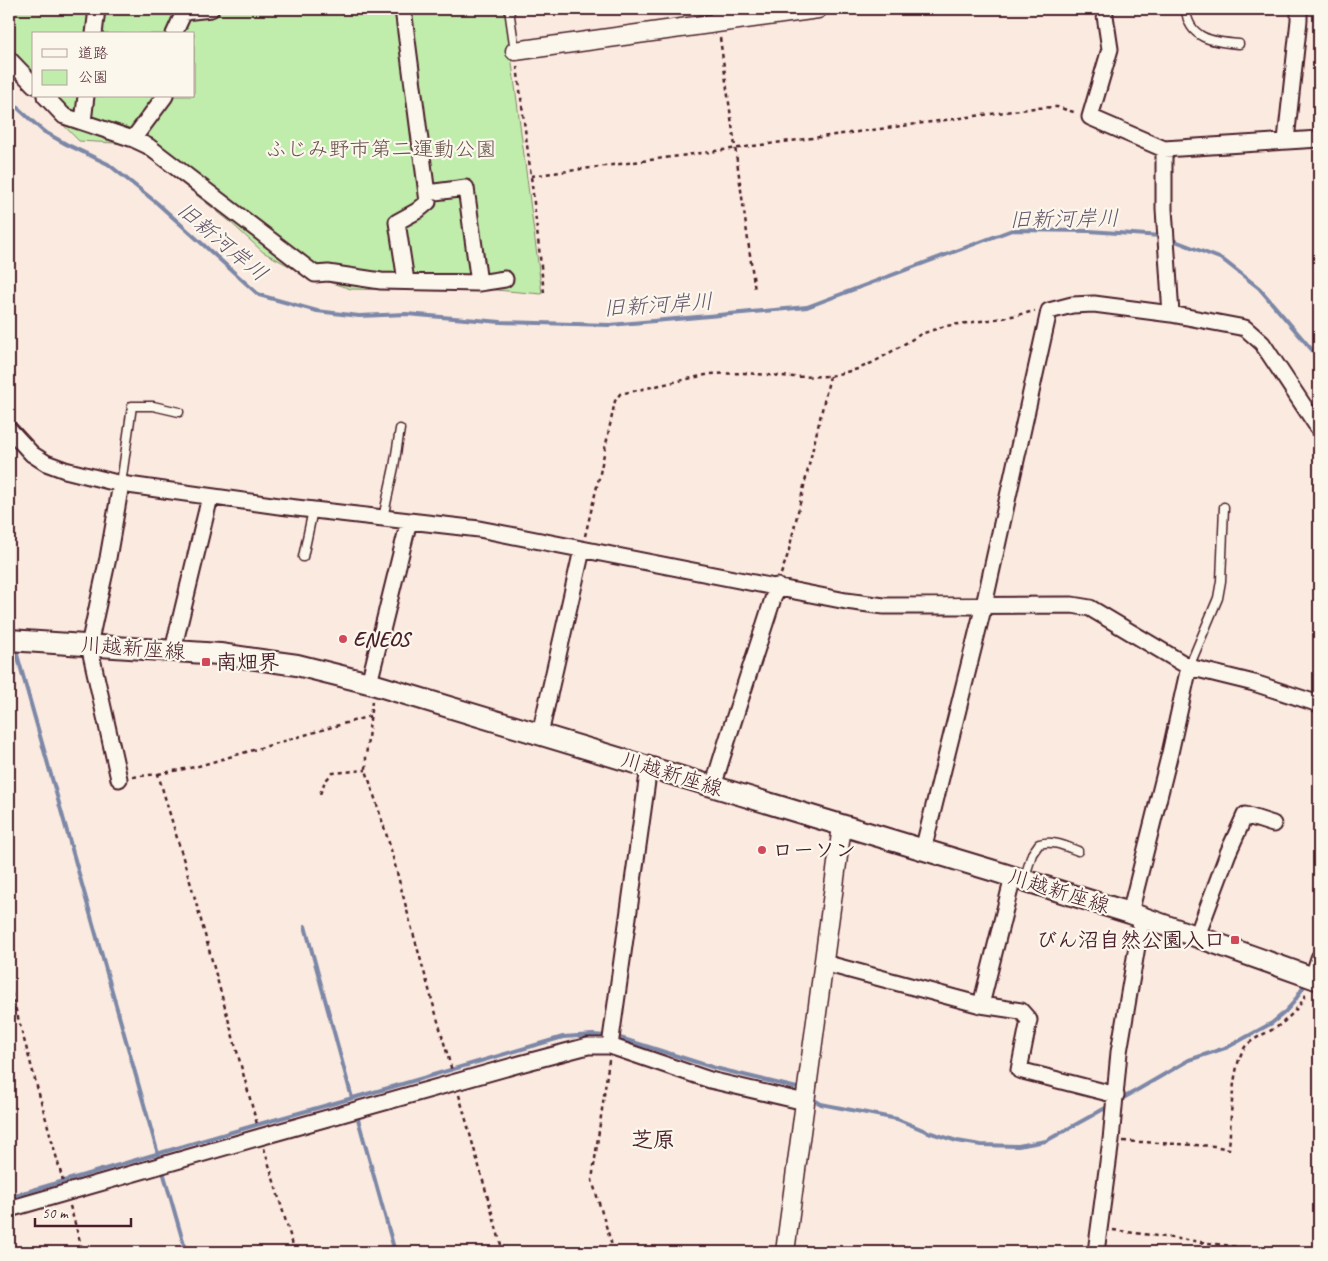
<svg xmlns="http://www.w3.org/2000/svg" width="1328" height="1261" font-family="Caveat,'Klee One',sans-serif">
<style>
.green{fill:#c0edab;stroke:#85866b}
.lines{fill:none;stroke-linecap:round;stroke-linejoin:round}
.stream{stroke:#7c87a7;stroke-width:4}
.service-casing{stroke:#4a1f2b;stroke-width:11}
.minor-casing{stroke:#4a1f2b;stroke-width:19}
.tertiary-casing{stroke:#4a1f2b;stroke-width:21}
.secondary-casing{stroke:#4a1f2b;stroke-width:24}
.path{stroke:#4a1f2b;stroke-width:2.5;stroke-dasharray:4 4;stroke-linecap:butt}
.service{stroke:#fbf7ec;stroke-width:8}
.minor{stroke:#fbf7ec;stroke-width:15}
.tertiary{stroke:#fbf7ec;stroke-width:18}
.secondary{stroke:#fbf7ec;stroke-width:20}
.poi-dot{fill:#d1495b;stroke:#fbf7ec;stroke-width:2}
.labels{text-anchor:middle;stroke-width:4.5;stroke-linejoin:round;paint-order:stroke}
.park-label{font-size:21px;fill:#68524b;stroke:#fbf7ec}
.poi-label{font-size:21px;font-weight:bold;fill:#4a1f2b;stroke:#fbf7ec;text-anchor:start}
.street-label{font-size:21px;fill:#4a1f2b;stroke:#fbf7ec}
.water-label{font-size:22px;font-style:italic;fill:#635369;stroke:#fbf7ec}
.neighbourhood-label{font-size:22px;font-weight:bold;fill:#4a1f2b;stroke:#fbf7ec}
</style>
<rect width="100%" height="100%" fill="#fbeadf"/>
<filter id="ink" filterUnits="userSpaceOnUse"><feTurbulence type="fractalNoise" baseFrequency=".02" numOctaves="2"/><feDisplacementMap in="SourceGraphic" scale="10" xChannelSelector="R" yChannelSelector="G"/><feConvolveMatrix kernelMatrix="1 2 1 2 8 2 1 2 1" color-interpolation-filters="sRGB"/></filter>
<g filter="url(#ink)">
<path class="green" d="M9 9H505L542 294 473 288 405 290 351 289 306 275 263 252 228 220 132 144 79 141 35 96H194V34H34V95L9 70Z"/>
<g class="lines">
<path class="stream" d="M9 100 43 131 66 144 108 164 157 203 259 295 317 311 359 316 406 314 501 322 610 325 807 307 1012 230 1089 231 1161 236
M1170 239 1222 259 1259 288 1319 358
M16 651 160 1161
M305 926 352 1098
M614 1036 715 1068 797 1088 801 1091
M811 1098 821 1104 897 1119 928 1132 957 1141 981 1145 1018 1146 1046 1141 1109 1106
M1120 1100 1189 1060 1228 1047 1272 1023 1284 1013 1294 1002 1304 986
M356 1112 395 1252
M162 1168 186 1252
M9 1197 256 1125 392 1087 563 1037 593 1035 607 1036"/>
<g class="service-casing">
<path id="service" d="M509 9 515 51
M1186 9C1188 39 1213 42 1239 44
M121 484 132 406H153L179 412
M383 518 394 467 400 429
M303 557 313 510
M1189 667 1218 598 1221 581 1224 507
M1024 880 1032 854 1039 844C1053 840 1065 846 1078 851"/>
</g>
<g class="minor-casing">
<path id="minor" d="M403 9 428 202 417 211 397 222 406 281
M718 9 720 23
M1104 9 1110 49 1090 117 1164 149 1319 139
M94 34 97 9
M174 34 184 12 211 9
M9 59 34 85
M45 96 64 116 133 139 148 146 315 274 328 273 381 281 479 283 505 279
M83 122 86 96
M133 139 165 96
M1286 140 1299 20V9
M1164 149V209L1171 314
M427 193 466 188 479 283
M9 429 32 454 46 463 65 470 121 484 279 506 479 529 846 601 884 606 1072 605 1090 608 1189 667 1254 683 1319 704
M173 650 210 497
M369 683 409 521
M540 734 582 550
M119 779 89 645 108 558 121 484
M713 787C733 719 756 653 777 586
M923 850 984 605 1049 311 1072 305 1094 304 1171 314 1245 328 1262 343 1319 429
M1130 913 1170 753 1189 667
M1197 936 1228 853 1245 815 1273 824
M824 963 981 1005 1013 877
M1313 977 1319 958
M981 1005 1021 1011 1029 1020 1019 1070 1116 1095
M610 1046 649 767
M9 1209 260 1137 520 1064 588 1046H610L710 1080 805 1102
M1096 1252 1111 1140 1119 1052 1142 917"/>
</g>
<g class="tertiary-casing">
<path id="tertiary" d="M515 51 818 9
M785 1252 842 826"/>
</g>
<g class="secondary-casing">
<path id="secondary" d="M9 640 220 654 297 665 369 683 991 870 1130 913 1319 980"/>
</g>
<path class="path" d="M720 38 755 291
M517 66 531 176 544 293
M531 176 1035 108 1057 107 1077 113
M585 536 599 478 615 401 620 394 710 374 744 373 794 377 830 376 858 369 874 362 921 334 945 326 1003 318 1035 311
M781 574 788 554 830 376
M372 701 366 757V770L390 846 410 922 452 1071
M158 774 195 767 370 716
M133 777 158 774 194 895 257 1124
M320 794 325 781 333 773 366 770
M9 985 63 1181
M609 1060 592 1180 614 1252
M459 1095 503 1252
M1123 1141 1214 1146 1229 1149C1231 1125 1231 1066 1245 1047 1253 1038 1267 1033 1277 1027 1288 1019 1302 1005 1307 992
M264 1148 295 1252
M70 1206 83 1252
M1113 1230 1275 1252
M1200 1252 1201 1243"/>
<use href="#service" class="service"/>
<use href="#minor" class="minor"/>
<use href="#tertiary" class="tertiary"/>
<use href="#secondary" class="secondary"/>
</g>
</g>
<g class="poi-dot">
<circle cx="343" cy="639" r="5"/>
<rect x="201" y="657" width="10" height="10" rx="2.5"/>
<circle cx="762" cy="850" r="5"/>
<rect x="1230" y="935" width="10" height="10" rx="2.5"/>
</g>
<g class="labels">
<g class="park-label">
<text x="381" y="156">ふじみ野市第二運動公園</text>
</g>
<g class="poi-label">
<text x="353" y="646">ENEOS</text>
<text x="216" y="669">南畑界</text>
<text x="772" y="857">ローソン</text>
<text x="1225" y="947" text-anchor="end">びん沼自然公園入口</text>
</g>
<g class="street-label">
<text transform="translate(133 648) rotate(4)" y="7">川越新座線</text>
<text transform="translate(672 774) rotate(17)" y="7">川越新座線</text>
<text transform="translate(1059 891) rotate(17)" y="7">川越新座線</text>
</g>
<g class="water-label">
<text transform="translate(1064 218) rotate(-1)" y="8">旧新河岸川</text>
<text transform="translate(223 241) rotate(40)" y="8">旧新河岸川</text>
<text transform="translate(658 304) rotate(-4)" y="8">旧新河岸川</text>
</g>
<g class="neighbourhood-label">
<text x="653" y="1147">芝原</text>
</g>
</g>
<rect width="1328" height="1261" fill="none" stroke="#fbf7ec" stroke-width="30"/>
<rect x="15" y="15" width="1298" height="1231" fill="none" stroke="#4a1f2b" stroke-width="2" filter="url(#ink)"/>
<rect x="32" y="32" width="162" height="65" fill="#fbf7ec" stroke="#b4a19f"/>
<rect x="42" y="49" width="25" height="8" fill="#fbf7ec" stroke="#b4a19f"/>
<text x="78" y="58" font-size="15" fill="#4a1f2b">道路</text>
<rect x="42" y="70" width="25" height="15" fill="#c0edab" stroke="#b4a19f"/>
<text x="78" y="82" font-size="15" fill="#4a1f2b">公園</text>
<path d="M35 1218v8h96v-8" fill="none" stroke="#4a1f2b" stroke-width="2.5"/>
<text x="42" y="1218" font-size="15" fill="#4a1f2b" stroke="#fbf7ec" stroke-width="4" paint-order="stroke">50 m</text>
</svg>
